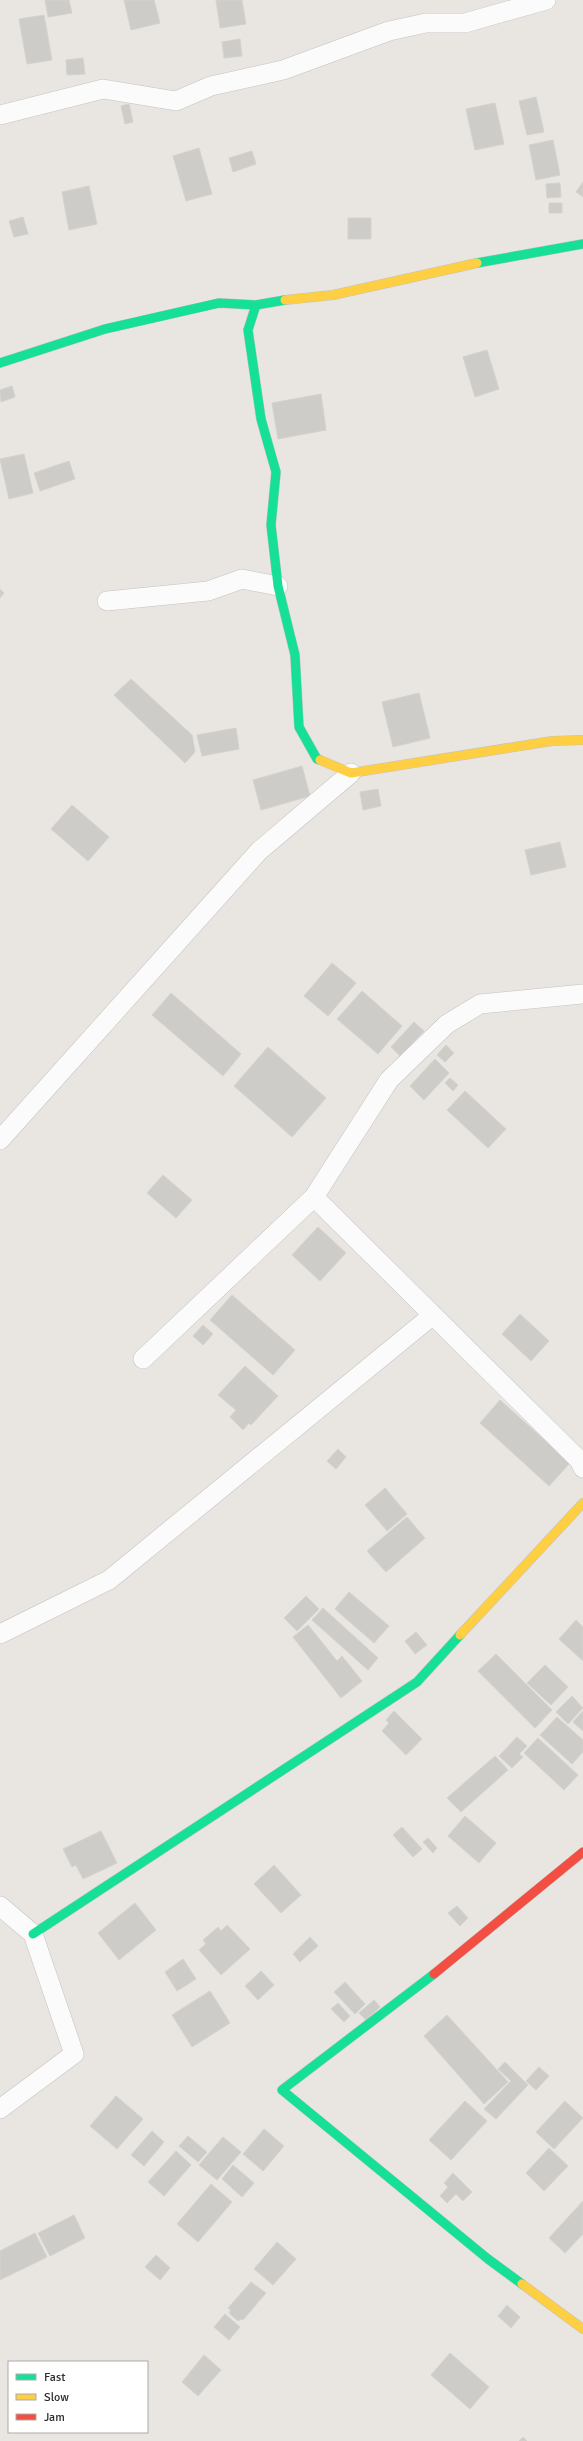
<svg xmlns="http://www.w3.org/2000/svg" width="583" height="2441" font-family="Signika,sans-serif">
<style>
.building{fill:#ceccc9;stroke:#d4d2ce}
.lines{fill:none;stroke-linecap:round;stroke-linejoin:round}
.street-casing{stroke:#c3c2c2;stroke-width:20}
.fast-casing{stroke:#c3c2c2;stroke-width:10}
.slow-casing{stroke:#c3c2c2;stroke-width:10}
.jam-casing{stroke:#c3c2c2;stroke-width:10}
.street{stroke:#fcfbfb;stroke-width:19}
.fast{stroke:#16e098;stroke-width:9}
.slow{stroke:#ffcf43;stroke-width:9}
.jam{stroke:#f24e42;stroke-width:9}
</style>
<rect width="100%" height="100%" fill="#e9e6e2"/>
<path class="building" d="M45 0H69L72 13 48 17Z
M124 0H154L160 23 131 30Z
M216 0H242L246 24 220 28Z
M44 15 52 60 27 64 19 19Z
M240 39 242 56 224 58 222 42Z
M83 58 85 74 67 75 66 60Z
M536 97 544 132 527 135 519 101Z
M495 103 504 144 475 150 466 109Z
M129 104 133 122 125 124 121 106Z
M553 140 560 175 536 180 529 145Z
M199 148 212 194 186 201 173 156Z
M252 151 256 164 233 172 229 158Z
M583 182V197L576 192Z
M560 183 561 197 547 198 546 184Z
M89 186 97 224 69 230 62 192Z
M549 203H562V213H549Z
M23 217 28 234 14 237 9 221Z
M348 218H371V239H348Z
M487 350 499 389 475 397 463 357Z
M12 386 15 397 1 402 0 390Z
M321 394 326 430 278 439 272 403Z
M24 454 33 493 9 499 0 459Z
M69 461 75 479 40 491 34 473Z
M0 589 4 593 0 598Z
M131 679 192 735 195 752 185 763 114 695Z
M419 693 430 738 393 747 382 702Z
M236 728 239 749 202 756 197 735Z
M302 766 310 796 261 810 253 780Z
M378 789 381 806 363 810 360 792Z
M72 805 109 837 88 861 51 829Z
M560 842 566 867 531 875 525 850Z
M332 963 356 983 328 1016 304 996Z
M362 991 402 1026 378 1054 337 1019Z
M171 993 241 1054 223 1076 152 1015Z
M414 1022 424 1031 400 1056 391 1047Z
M446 1045 454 1053 445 1062 437 1055Z
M268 1047 326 1098 292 1137 234 1086Z
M435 1059 449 1073 424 1100 410 1086Z
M450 1078 458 1085 453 1091 445 1083Z
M465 1091 506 1129 488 1148 447 1110Z
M163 1175 192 1200 176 1218 147 1193Z
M318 1227 346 1253 320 1281 292 1255Z
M232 1295 295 1350 273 1375 210 1320Z
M520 1314 549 1341 531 1361 502 1334Z
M203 1325 213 1334 203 1345 193 1336Z
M245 1366 278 1396 251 1425 249 1423 243 1430 230 1417 236 1410 218 1395Z
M500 1400 570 1463 549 1486 480 1423Z
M338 1449 346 1457 336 1469 327 1461Z
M385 1488 407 1514 387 1531 365 1505Z
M407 1517 425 1538 386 1572 367 1551Z
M349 1592 389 1626 374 1643 335 1609Z
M306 1596 319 1609 297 1631 284 1618Z
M323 1608 378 1658 368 1670 312 1620Z
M576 1620 583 1627V1661L559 1639Z
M308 1625 337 1661 342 1656 362 1681 341 1698 293 1637Z
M416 1632 427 1645 415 1654 405 1641Z
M496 1654 552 1710 535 1728 478 1671Z
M545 1665 568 1687 551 1705 527 1683Z
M572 1696 583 1708 568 1724 556 1712Z
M394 1711 422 1739 406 1755 382 1731 389 1723 386 1720Z
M583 1711V1731L573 1722Z
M557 1717 583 1740V1752L572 1764 540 1735Z
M517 1737 527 1746 519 1754 523 1757 512 1768 499 1756Z
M538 1738 578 1775 564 1790 524 1753Z
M495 1756 508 1770 461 1812 447 1798Z
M465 1816 496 1843 479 1863 448 1836Z
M402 1827 422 1849 413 1857 393 1835Z
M101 1831 117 1863 83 1879 76 1865 72 1867 63 1849Z
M428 1838 437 1848 433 1853 423 1842Z
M274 1865 301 1895 281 1913 254 1884Z
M135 1903 156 1930 119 1960 98 1933Z
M457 1906 468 1918 460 1926 448 1913Z
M227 1925 250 1949 221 1975 199 1950 206 1944 203 1940 218 1927 221 1931Z
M310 1937 318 1946 300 1962 293 1954Z
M183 1959 196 1979 177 1991 165 1972Z
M261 1971 274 1985 258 2000 245 1986Z
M345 1982 365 2004 355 2014 334 1992Z
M210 1991 230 2023 192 2047 172 2015Z
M374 2000 380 2007 366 2020 359 2013Z
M338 2003 350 2016 344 2022 331 2009Z
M447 2015 508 2082 484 2104 424 2036Z
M505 2062 528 2085 496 2119 484 2109 511 2081 498 2069Z
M539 2067 549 2076 536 2090 526 2081Z
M116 2096 143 2119 117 2149 90 2126Z
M465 2101 487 2121 451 2160 429 2140Z
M565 2101 583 2118 554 2149 536 2132Z
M264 2129 284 2146 263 2171 243 2154Z
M152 2131 164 2142 144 2166 131 2155Z
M188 2136 207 2152 198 2162 179 2146Z
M223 2137 241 2152 217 2180 199 2165Z
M549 2148 568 2166 544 2191 526 2173Z
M176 2151 191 2165 164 2196 148 2182Z
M233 2165 254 2183 242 2197 222 2179Z
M453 2173 472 2192 463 2201 456 2194 447 2203 440 2196 448 2187 444 2183Z
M211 2184 232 2202 198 2242 177 2224Z
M583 2201V2234L565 2253 549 2238Z
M74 2215 85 2238 50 2256 38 2233Z
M35 2233 47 2257 0 2280V2251Z
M277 2242 296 2259 273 2285 254 2269Z
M156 2255 170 2268 160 2280 145 2267Z
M251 2282 266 2293 243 2320 241 2319 238 2321 229 2313 231 2310 228 2308Z
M507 2305 520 2317 511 2328 498 2316Z
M225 2314 240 2327 229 2340 214 2327Z
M450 2353 489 2387 470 2409 431 2375Z
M204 2355 221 2370 198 2396 182 2382Z
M523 2437 527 2441H519Z"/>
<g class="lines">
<g class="street-casing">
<path id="street" d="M0 115 103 89 176 101 211 86 283 70 389 31 426 23H465L546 0
M107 601 208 591 242 579 278 586
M0 1140 259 851 351 773
M314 1197 579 1460 583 1468
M143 1359 314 1197 389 1080 447 1024 480 1004 583 994
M0 1634 109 1580 433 1315
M0 1906 33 1934 74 2054 0 2109"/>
</g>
<g class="fast-casing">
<path id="fast" d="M477 263 583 244
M256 305 248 330 261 419 276 472 271 525 278 586 295 655 299 727 317 759 320 760
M0 363 105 329 219 303 256 305 285 300
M33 1934 417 1682 460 1635
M434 1974 282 2090 488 2259 522 2284"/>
</g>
<g class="slow-casing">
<path id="slow" d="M285 300 333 295 477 263
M320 760 351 773 552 741 583 740
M460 1635 583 1503
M522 2284 583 2329"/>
</g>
<g class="jam-casing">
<path id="jam" d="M434 1974 583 1852"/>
</g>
<use href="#street" class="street"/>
<use href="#fast" class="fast"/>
<use href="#slow" class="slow"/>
<use href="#jam" class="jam"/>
</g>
<rect x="8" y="2361" width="140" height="72" fill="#ffffff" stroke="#ababab"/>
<rect x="16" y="2374" width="20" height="6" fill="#16e098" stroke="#ababab"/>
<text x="44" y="2381" font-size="12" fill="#2c2c2c">Fast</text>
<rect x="16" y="2394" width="20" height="6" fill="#ffcf43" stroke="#ababab"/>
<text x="44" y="2401" font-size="12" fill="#2c2c2c">Slow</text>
<rect x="16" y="2414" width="20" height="6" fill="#f24e42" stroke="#ababab"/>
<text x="44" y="2421" font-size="12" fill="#2c2c2c">Jam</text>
</svg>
